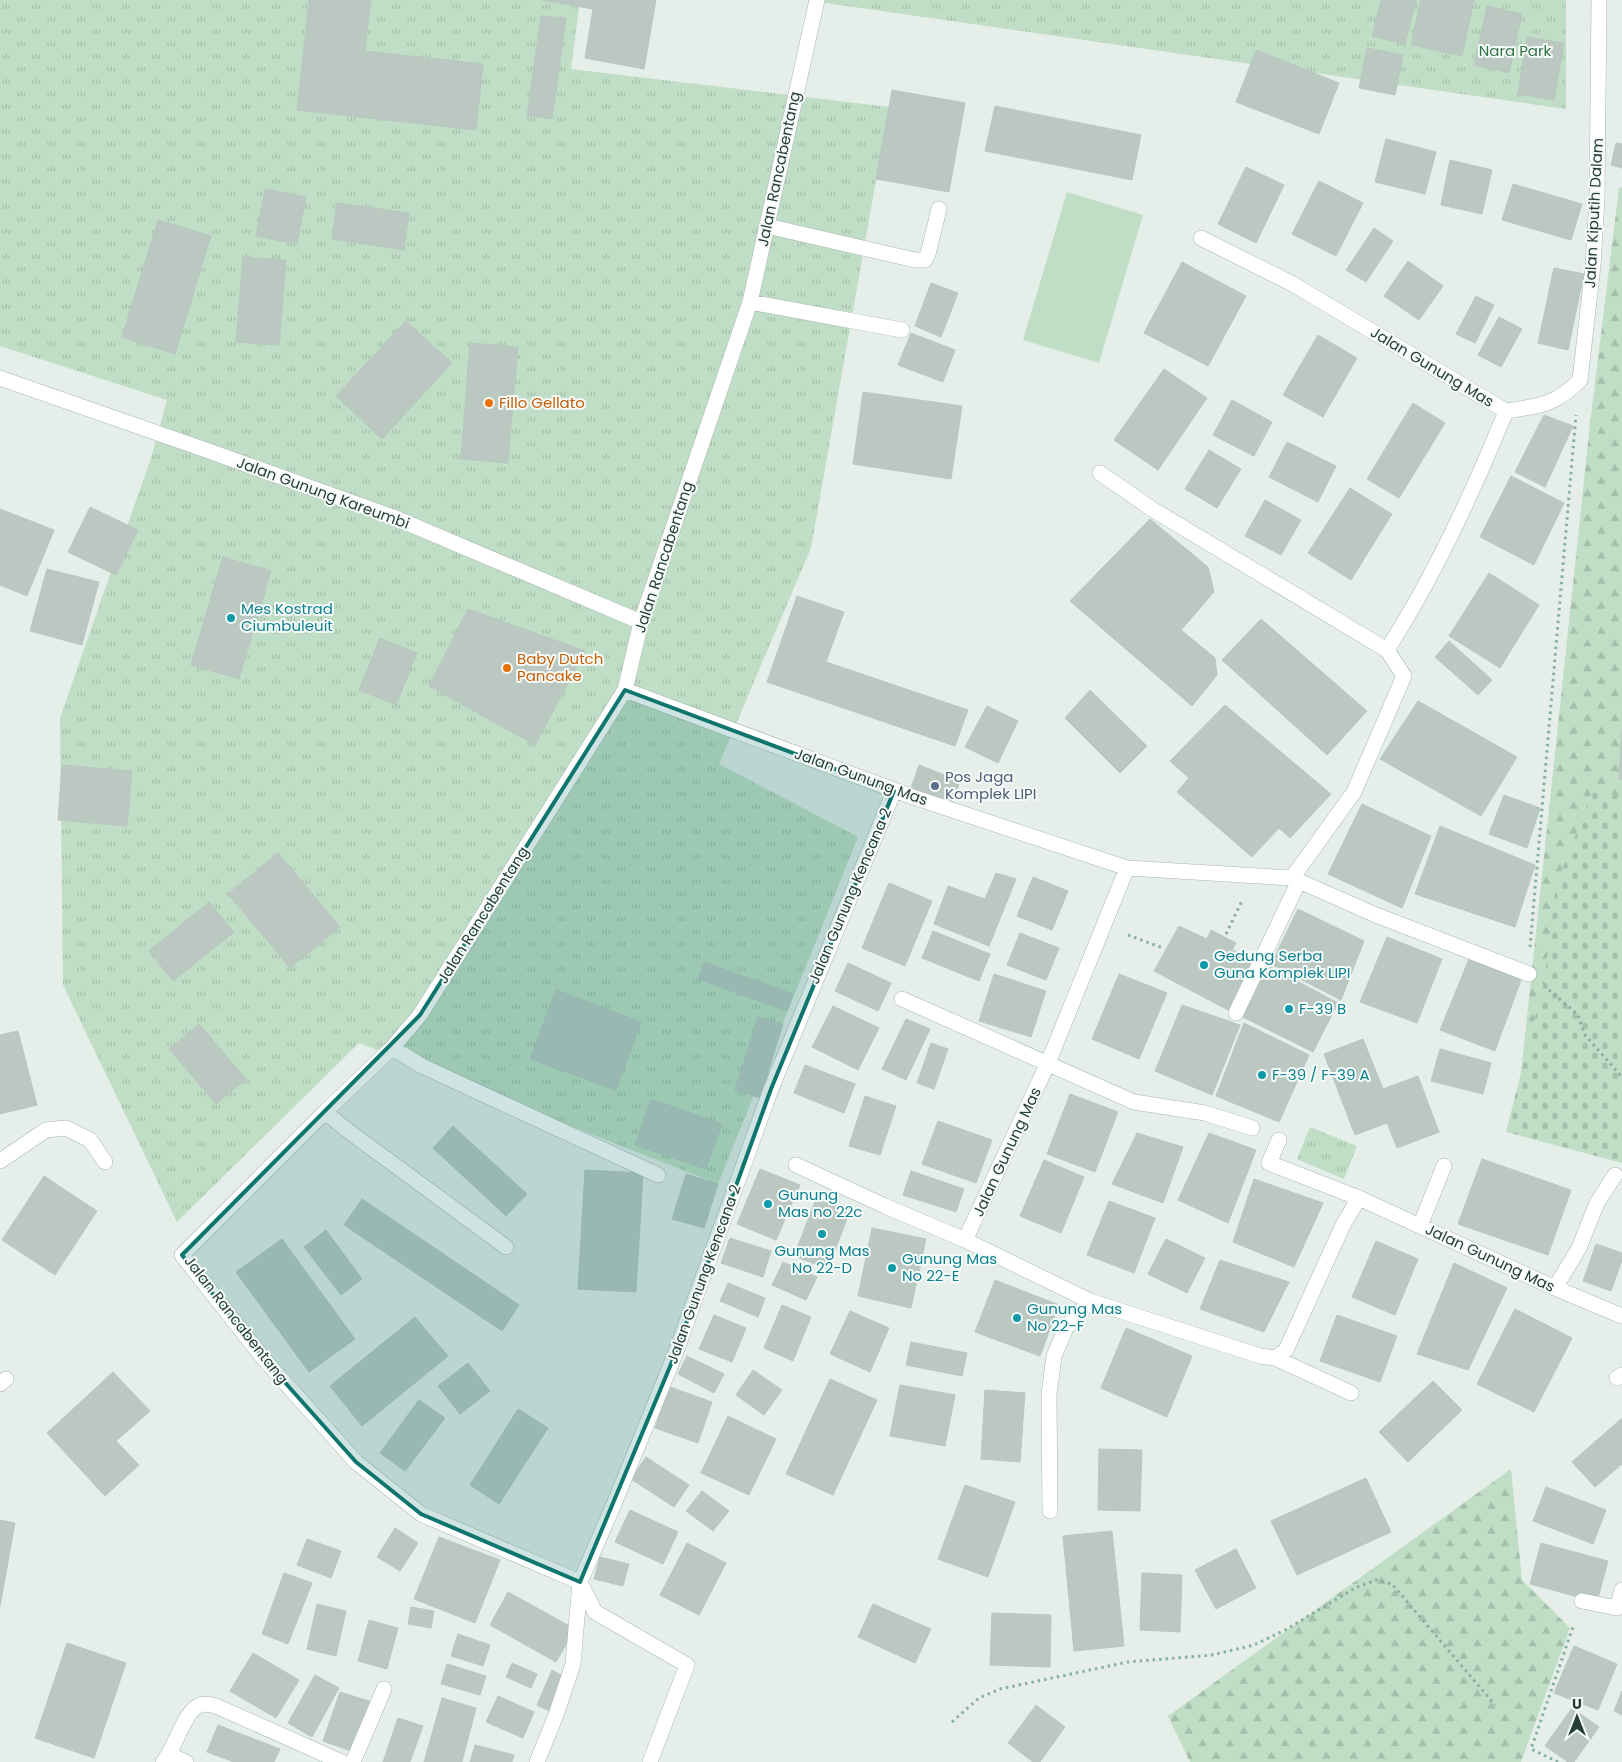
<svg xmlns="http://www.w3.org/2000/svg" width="1622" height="1762" font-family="Poppins,sans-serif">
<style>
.grass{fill:url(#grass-tufts)}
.forest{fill:url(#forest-firs)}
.cemetery{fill:url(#cemetery-stones)}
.pitch{fill:#c0ddc6}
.building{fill:#bbc8c2;stroke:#b8c7c0}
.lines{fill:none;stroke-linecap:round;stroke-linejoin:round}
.minor-casing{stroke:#a9b6b0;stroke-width:16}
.path{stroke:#88afa0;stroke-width:3;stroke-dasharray:2.5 4;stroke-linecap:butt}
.minor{stroke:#fff;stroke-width:15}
.marked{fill:#0f766e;fill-opacity:0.2;stroke:#0f766e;stroke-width:4;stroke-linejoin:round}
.food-dot{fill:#e8710a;stroke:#f6faf8;stroke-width:2}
.culture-dot{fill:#0f9aa8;stroke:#f6faf8;stroke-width:2}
.service-dot{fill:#5c6f8a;stroke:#f6faf8;stroke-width:2}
.labels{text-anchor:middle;stroke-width:4;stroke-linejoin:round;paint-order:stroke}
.park-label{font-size:15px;fill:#327346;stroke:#f6faf8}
.street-label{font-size:15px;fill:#263f36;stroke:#f6faf8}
.food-label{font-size:15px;fill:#c56008;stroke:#f6faf8;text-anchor:start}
.culture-label{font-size:15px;fill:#0d838f;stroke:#f6faf8;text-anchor:start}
.service-label{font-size:15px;fill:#4e5e75;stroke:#f6faf8;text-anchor:start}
</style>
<defs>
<pattern id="grass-tufts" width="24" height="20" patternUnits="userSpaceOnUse" patternTransform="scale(1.25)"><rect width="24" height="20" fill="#c0ddc6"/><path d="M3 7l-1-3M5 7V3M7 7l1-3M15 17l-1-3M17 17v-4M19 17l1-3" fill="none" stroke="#a5bfab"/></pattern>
<pattern id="forest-firs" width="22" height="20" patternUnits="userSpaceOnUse" patternTransform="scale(1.25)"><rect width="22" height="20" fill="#c0ddc6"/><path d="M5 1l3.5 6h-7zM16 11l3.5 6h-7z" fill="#a5bfab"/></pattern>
<pattern id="cemetery-stones" width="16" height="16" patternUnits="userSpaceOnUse" patternTransform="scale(1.25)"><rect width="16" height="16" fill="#c0ddc6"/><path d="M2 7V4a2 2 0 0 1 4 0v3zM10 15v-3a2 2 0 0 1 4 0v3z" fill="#a5bfab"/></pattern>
</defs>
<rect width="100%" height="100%" fill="#e6eee9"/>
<path class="grass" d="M0 0H580L571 69 889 107 811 548 719 764 858 837 718 1184 359 1043 177 1222 63 985 60 718 152 455 167 400 0 346Z
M805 0H1566V109Z
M1310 1127 1357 1146 1344 1179 1297 1159Z"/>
<path class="forest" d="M1622 187V1159L1516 1120 1590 424 1619 188Z
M1511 1469 1522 1580 1570 1628 1521 1762H1190L1168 1716Z"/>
<path class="cemetery" d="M1593 790 1622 796V1163L1506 1132 1544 982 1556 885Z"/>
<path class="pitch" d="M1067 192 1143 215 1099 363 1023 340Z"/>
<path class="building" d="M309 0H371L365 51 483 64 476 130 297 110Z
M542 0H656L644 69 585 58 593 9Z
M1381 0H1416L1405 44 1372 36Z
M1421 0H1474L1462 56 1411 45Z
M1487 6 1522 14 1509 73 1474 65Z
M541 16 566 18 552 119 527 115Z
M1527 37 1564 43 1554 100 1518 94Z
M1367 48 1403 55 1395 95 1359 88Z
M1256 50 1339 83 1319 134 1236 102Z
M892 90 965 103 949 192 876 179Z
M995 106 1141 135 1132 180 985 151Z
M1386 139 1436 152 1425 194 1375 182Z
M1616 143 1622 144V168L1611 165Z
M1450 160 1492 170 1482 214 1441 205Z
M1246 167 1284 185 1256 243 1218 224Z
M1319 181 1363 203 1336 256 1292 234Z
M1513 184 1582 204 1571 240 1502 220Z
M265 189 306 197 297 244 256 236Z
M337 203 409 213 404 250 332 239Z
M158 220 211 236 175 354 122 337Z
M1374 228 1393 241 1366 282 1346 270Z
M243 257 286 260 279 345 236 342Z
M1408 261 1443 286 1419 320 1384 296Z
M1182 262 1246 296 1208 366 1144 333Z
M1554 268 1584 274 1568 350 1538 343Z
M931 283 958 293 941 337 915 326Z
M1476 296 1494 305 1475 343 1456 334Z
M1499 317 1522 329 1501 367 1478 355Z
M406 321 452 363 382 439 336 396Z
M911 333 955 350 943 382 898 365Z
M1318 335 1357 358 1323 417 1283 395Z
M470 343 518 347 508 463 461 459Z
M1164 369 1207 398 1158 470 1114 440Z
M863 392 962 406 951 479 853 464Z
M1232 400 1272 422 1254 456 1213 435Z
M1413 403 1445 423 1399 498 1367 479Z
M1544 415 1573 426 1545 487 1515 472Z
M1287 442 1336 466 1318 502 1269 477Z
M1209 450 1241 469 1217 508 1185 489Z
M1511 476 1564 503 1534 565 1480 537Z
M1350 488 1392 514 1351 580 1308 553Z
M1265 500 1301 520 1281 555 1245 536Z
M90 507 138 530 116 575 68 552Z
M0 509 54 530 27 596 0 585Z
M1150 519 1208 567 1214 592 1181 630 1215 658 1217 675 1192 706 1070 601Z
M223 557 271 571 239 679 191 665Z
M47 569 99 582 82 645 30 631Z
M1489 573 1539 605 1500 668 1449 636Z
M797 596 844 612 826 662 968 710 955 746 767 682Z
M468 609 585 651 535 745 429 686Z
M1261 619 1367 711 1327 755 1222 660Z
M380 638 417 653 396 705 359 690Z
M1449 641 1492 680 1478 695 1435 657Z
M1090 690 1147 746 1120 773 1065 718Z
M1418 701 1517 757 1481 816 1380 759Z
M1225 705 1331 794 1290 838 1279 828 1252 857 1177 792 1189 778 1170 761Z
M987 706 1018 721 998 763 965 747Z
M1622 729V779H1619Z
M62 765 132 771 127 826 58 820Z
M919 765 960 781 951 806 910 791Z
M1504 795 1540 808 1527 848 1489 834Z
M1362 804 1431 836 1402 908 1328 874Z
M1440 826 1535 865 1515 927 1415 894Z
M278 853 340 927 290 968 228 894Z
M996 873 1016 879 989 946 934 924 948 886 985 899Z
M1033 877 1068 891 1052 930 1017 916Z
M889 883 932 901 905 966 862 948Z
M209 902 234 932 173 981 149 951Z
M1298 909 1364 941 1341 1000 1271 964Z
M1179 926 1207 939 1211 930 1236 943 1232 950 1253 959 1230 1011 1154 971Z
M933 931 990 954 979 981 922 958Z
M1020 933 1059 948 1046 980 1007 965Z
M1387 937 1442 959 1417 1023 1360 1002Z
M1469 959 1521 980 1495 1051 1440 1030Z
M704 962 793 994 787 1011 698 979Z
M848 963 891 983 878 1011 835 991Z
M1265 964 1338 1003 1313 1052 1241 1016Z
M994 974 1046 991 1031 1037 979 1021Z
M1119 974 1167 993 1139 1059 1092 1039Z
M556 990 641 1022 616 1090 530 1059Z
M1182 1005 1240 1025 1212 1095 1155 1071Z
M833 1006 879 1028 858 1070 812 1047Z
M758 1017 783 1024 760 1098 735 1090Z
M906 1019 930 1029 906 1080 882 1069Z
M1244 1023 1309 1055 1279 1122 1216 1096Z
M199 1024 246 1079 216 1104 169 1049Z
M18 1031 37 1105 0 1114V1035Z
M1363 1039 1383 1089 1418 1076 1439 1132 1397 1148 1387 1123 1355 1135 1324 1054Z
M931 1043 948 1049 934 1089 917 1083Z
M1440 1049 1491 1063 1483 1094 1431 1081Z
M805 1065 855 1084 844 1113 794 1093Z
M1070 1094 1118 1112 1095 1172 1047 1154Z
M865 1096 896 1106 880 1155 849 1146Z
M651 1099 722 1124 706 1169 635 1145Z
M938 1121 992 1140 976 1183 922 1164Z
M453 1126 527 1194 506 1216 433 1148Z
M1137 1133 1183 1147 1163 1203 1112 1184Z
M1209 1133 1256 1150 1228 1223 1178 1200Z
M1482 1159 1571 1190 1548 1255 1458 1224Z
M1044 1160 1084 1177 1061 1233 1020 1216Z
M760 1169 800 1185 776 1240 737 1224Z
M585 1170 643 1173 636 1292 578 1289Z
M911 1171 964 1189 956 1212 903 1195Z
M686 1174 718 1184 704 1228 672 1219Z
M44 1176 97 1211 55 1275 2 1240Z
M1254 1179 1323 1203 1294 1267 1233 1242Z
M362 1199 519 1305 502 1331 344 1225Z
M816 1199 850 1211 828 1269 794 1256Z
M1109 1201 1155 1218 1134 1273 1087 1255Z
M872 1228 926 1239 911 1308 858 1296Z
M326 1230 362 1279 341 1295 304 1247Z
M730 1238 771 1251 763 1277 721 1263Z
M282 1239 355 1339 309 1372 236 1272Z
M1166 1239 1205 1258 1187 1293 1148 1274Z
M1376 1241 1418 1259 1395 1315 1352 1297Z
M1596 1244 1622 1253V1260L1611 1291 1583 1281Z
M1220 1260 1289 1282 1264 1332 1200 1309Z
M783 1262 817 1277 806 1300 772 1285Z
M1454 1263 1507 1288 1468 1370 1417 1354Z
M995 1280 1059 1305 1040 1356 975 1332Z
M728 1283 765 1298 758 1317 720 1301Z
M782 1305 811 1317 793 1361 764 1348Z
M1515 1309 1572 1338 1534 1412 1477 1384Z
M850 1311 889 1328 870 1372 830 1354Z
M714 1315 746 1328 732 1362 699 1349Z
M1337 1315 1397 1336 1380 1382 1320 1361Z
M415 1317 448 1356 362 1426 330 1386Z
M1126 1328 1192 1356 1167 1417 1101 1388Z
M911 1342 967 1353 962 1376 906 1365Z
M687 1356 724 1374 714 1393 678 1374Z
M468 1363 490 1391 460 1414 438 1386Z
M753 1370 782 1390 764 1415 736 1395Z
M113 1372 150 1411 116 1441 139 1465 105 1496 47 1433Z
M830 1379 877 1400 833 1495 786 1474Z
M1433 1381 1462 1410 1408 1462 1379 1432Z
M900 1385 955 1395 945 1446 890 1436Z
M670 1387 712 1402 698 1443 655 1428Z
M985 1390 1025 1393 1020 1462 981 1459Z
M419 1400 445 1418 405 1471 380 1453Z
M518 1409 548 1428 499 1504 470 1485Z
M728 1416 776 1439 749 1495 701 1473Z
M1622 1418V1464L1595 1487 1572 1462Z
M1099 1449 1142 1450 1140 1511 1098 1510Z
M646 1457 689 1485 674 1507 631 1479Z
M1366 1478 1391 1532 1297 1575 1271 1521Z
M965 1485 1015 1502 988 1577 938 1559Z
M1546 1487 1606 1510 1593 1544 1533 1521Z
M702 1491 729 1511 713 1531 686 1511Z
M630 1510 678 1532 663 1564 615 1542Z
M0 1520 15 1523 4 1584H0Z
M395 1528 418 1543 400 1571 377 1557Z
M1112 1531 1124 1646 1074 1651 1063 1536Z
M439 1537 500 1560 475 1623 414 1599Z
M307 1539 341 1551 331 1578 297 1565Z
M687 1543 726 1563 699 1615 660 1595Z
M1541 1543 1608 1561 1597 1602 1530 1584Z
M1236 1549 1256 1588 1216 1609 1195 1570Z
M600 1557 629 1564 623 1586 594 1579Z
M284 1573 312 1583 288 1644 262 1634Z
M1142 1573 1182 1575 1180 1632 1140 1630Z
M0 1584H4L0 1606Z
M508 1592 575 1629 556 1662 490 1625Z
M317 1604 346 1611 336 1656 307 1649Z
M873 1604 931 1629 915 1663 858 1637Z
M411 1607 434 1611 431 1628 408 1624Z
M992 1613 1051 1615 1050 1667 990 1665Z
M369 1620 398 1628 387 1669 358 1661Z
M458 1634 490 1645 483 1666 451 1656Z
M67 1643 126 1663 94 1758 35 1738Z
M1574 1646 1617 1664 1598 1710 1554 1693Z
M253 1653 299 1680 276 1718 230 1691Z
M512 1663 537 1674 531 1688 506 1677Z
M447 1664 486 1676 480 1695 441 1684Z
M552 1670 564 1677 551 1712 537 1705Z
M315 1675 339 1688 312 1737 288 1723Z
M1622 1691V1715L1614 1711Z
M340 1692 372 1702 354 1752 323 1741Z
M498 1696 534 1712 523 1738 486 1722Z
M442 1698 476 1708 462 1762H424Z
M1036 1705 1065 1727 1040 1762H1033L1008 1743Z
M1572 1708 1599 1727 1574 1762H1568L1545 1746Z
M398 1718 423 1726 410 1762H383Z
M218 1725 280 1749 274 1762H234L207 1752Z
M475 1745 514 1755 512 1762H470Z"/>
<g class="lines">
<g class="minor-casing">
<path id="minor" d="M767 226 915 260H925L928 254 939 209
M1201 238 1291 283 1506 411C1472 494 1435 575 1387 650
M750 302 902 330
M0 378 206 450 393 517 641 622
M1506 411C1539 406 1556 405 1580 380L1593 266 1597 198 1599 0
M1100 473 1152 509 1387 650 1404 676 1354 792 1292 878
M625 690 913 797 1127 868 1292 878 1376 915 1529 974
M902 999 1134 1102 1205 1113 1252 1128
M1236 1013 1299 881
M392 1048 422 1066 658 1175
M325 1112 347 1130 506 1247
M1279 1140 1269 1163 1359 1198
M0 1161 46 1130 66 1128 90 1140 105 1162
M796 1165 885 1206 965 1240 1048 1063 1127 868
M1420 1226 1444 1166
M965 1240 1090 1301 1260 1356 1275 1358 1286 1350 1343 1225 1359 1198 1555 1288 1622 1316
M1555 1288 1579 1248 1597 1203 1615 1175
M1275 1358 1351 1393
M1617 1378 1622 1375
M0 1384 6 1379
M1050 1511 1049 1395 1054 1356 1066 1328 1090 1301
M1582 1601 1617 1608 1622 1590
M170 1755 186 1762
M163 1762C175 1749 184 1711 200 1705 205 1703 211 1705 216 1706L342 1762
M353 1762 384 1689
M537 1762 556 1715 573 1664 580 1582 614 1504 674 1357 771 1089 894 791
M650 1762 687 1665 595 1612 580 1582 421 1514 356 1462 264 1359 182 1255 325 1112 392 1048 420 1015 625 690 641 622 750 302 817 0"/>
</g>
<path class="path" d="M1226 934 1242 901
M1128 935 1163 948
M1530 947 1576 415
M1549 990 1578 1015 1585 1035 1622 1077
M952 1722 979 1698 1000 1689 1128 1662 1212 1655 1254 1645 1287 1629 1355 1588 1376 1580 1392 1584 1495 1705
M1558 1762 1531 1749 1574 1624"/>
<use href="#minor" class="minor"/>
</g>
<path class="marked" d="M625 690 894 791 771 1089 674 1357 580 1582 421 1514 356 1462 264 1359 182 1255 420 1015Z"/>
<g class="food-dot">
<circle cx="489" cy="403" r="5"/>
<circle cx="507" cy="668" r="5"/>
</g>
<g class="culture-dot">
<circle cx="231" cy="618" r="5"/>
<circle cx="1204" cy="965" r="5"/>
<circle cx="1289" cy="1009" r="5"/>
<circle cx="1262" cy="1075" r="5"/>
<circle cx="768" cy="1204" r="5"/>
<circle cx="822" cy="1234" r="5"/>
<circle cx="892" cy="1268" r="5"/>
<circle cx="1017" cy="1318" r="5"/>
</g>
<circle class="service-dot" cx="935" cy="786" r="5"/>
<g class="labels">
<g class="park-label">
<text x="1515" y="56">Nara Park</text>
</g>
<g class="street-label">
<text transform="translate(779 169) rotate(-78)" y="5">Jalan Rancabentang</text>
<text transform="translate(1594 213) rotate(-87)" y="5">Jalan Kiputih Dalam</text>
<text transform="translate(1432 367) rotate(31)" y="5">Jalan Gunung Mas</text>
<text transform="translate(323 493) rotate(20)" y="5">Jalan Gunung Kareumbi</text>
<text transform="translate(664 557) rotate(-72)" y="5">Jalan Rancabentang</text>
<text transform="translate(861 777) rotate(20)" y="5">Jalan Gunung Mas</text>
<text transform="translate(850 896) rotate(-67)" y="5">Jalan Gunung Kencana 2</text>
<text transform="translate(483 915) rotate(-58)" y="5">Jalan Rancabentang</text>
<text transform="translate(1007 1152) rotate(-65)" y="5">Jalan Gunung Mas</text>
<text transform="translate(1490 1258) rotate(25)" y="5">Jalan Gunung Mas</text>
<text transform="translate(704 1274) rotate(-70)" y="5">Jalan Gunung Kencana 2</text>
<text transform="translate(236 1320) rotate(52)" y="5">Jalan Rancabentang</text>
</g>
<g class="food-label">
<text x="499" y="408">Fillo Gellato</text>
<text x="517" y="664">Baby Dutch<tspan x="517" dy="17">Pancake</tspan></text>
</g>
<g class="culture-label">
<text x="241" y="614">Mes Kostrad<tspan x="241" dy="17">Ciumbuleuit</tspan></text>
<text x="1214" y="961">Gedung Serba<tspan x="1214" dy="17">Guna Komplek LIPI</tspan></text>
<text x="1299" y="1014">F-39 B</text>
<text x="1272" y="1080">F-39 / F-39 A</text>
<text x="778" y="1200">Gunung<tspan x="778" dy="17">Mas no 22c</tspan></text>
<text x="822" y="1256" text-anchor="middle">Gunung Mas<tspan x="822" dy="17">No 22-D</tspan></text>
<text x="902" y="1264">Gunung Mas<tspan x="902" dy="17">No 22-E</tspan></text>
<text x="1027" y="1314">Gunung Mas<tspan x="1027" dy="17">No 22-F</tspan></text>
</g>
<g class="service-label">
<text x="945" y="782">Pos Jaga<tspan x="945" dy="17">Komplek LIPI</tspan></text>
</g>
</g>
<g transform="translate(1577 1717)" stroke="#f6faf8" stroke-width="4" paint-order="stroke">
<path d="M0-4L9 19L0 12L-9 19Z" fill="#263f36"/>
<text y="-8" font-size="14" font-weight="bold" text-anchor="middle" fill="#263f36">U</text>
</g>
</svg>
